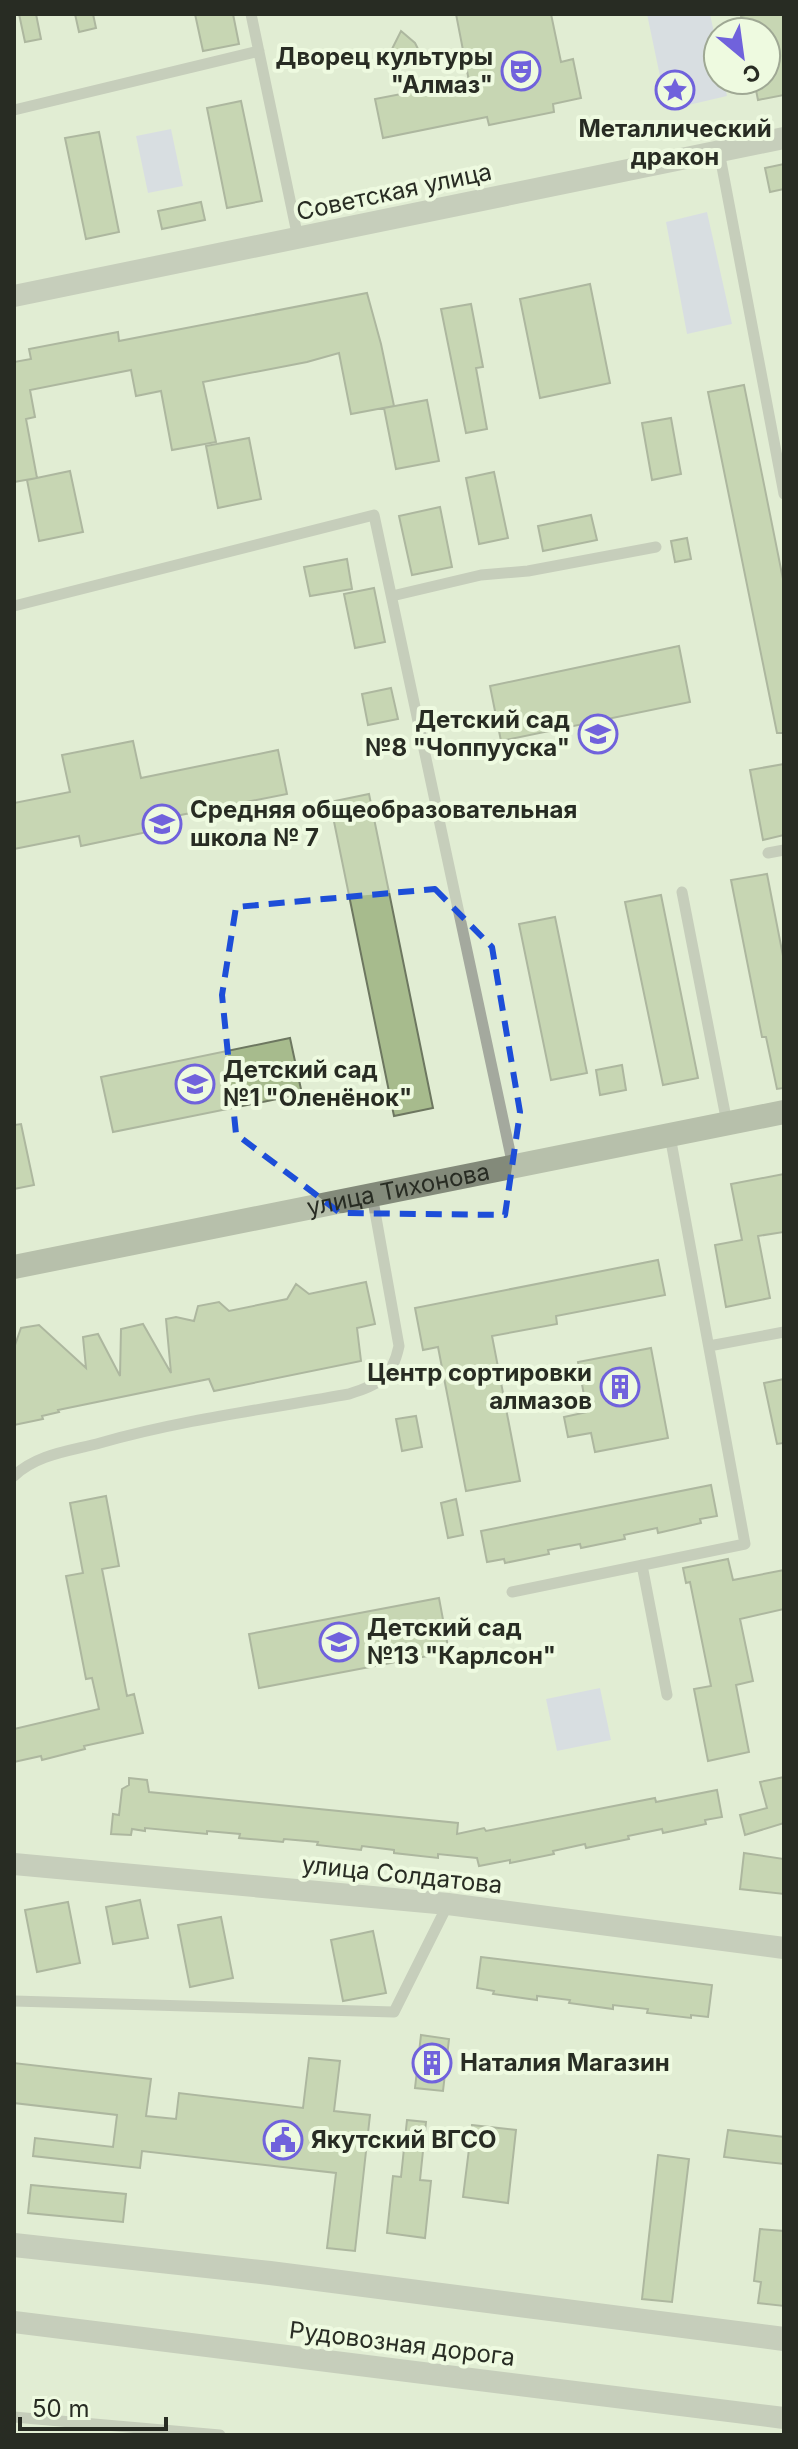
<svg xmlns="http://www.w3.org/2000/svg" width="798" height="2449" font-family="Inter,sans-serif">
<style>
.green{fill:#cdcdf2}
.building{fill:#a7bb8d;stroke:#6d7760;stroke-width:2}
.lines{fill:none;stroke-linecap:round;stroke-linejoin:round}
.service{stroke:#a4a99e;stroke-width:11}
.minor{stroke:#a4a99e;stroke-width:22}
.tertiary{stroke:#a4a99e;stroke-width:24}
.secondary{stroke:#838a7a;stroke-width:24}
.marked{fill:none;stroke:#1d4ed8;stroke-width:6;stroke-dasharray:16 10;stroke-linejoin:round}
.labels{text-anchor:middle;stroke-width:8;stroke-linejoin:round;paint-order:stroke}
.poi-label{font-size:24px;font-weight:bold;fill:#282c23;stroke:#eefae0;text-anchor:start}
.street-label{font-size:24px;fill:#282c23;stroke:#eefae0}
</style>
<rect width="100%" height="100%" fill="#e1edd3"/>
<path class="green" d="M647 14H710L718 51V80H724L727 96 667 110Z
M171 129 183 186 148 193 136 136Z
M707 212 732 324 687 334 666 222Z
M600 1688 611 1740 557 1751 546 1699Z"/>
<path class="building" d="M19 14H36L41 39 25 42Z
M75 14H93L96 28 79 32Z
M195 14H233L239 44 203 51Z
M456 14H551L561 62 573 59 581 98 553 104 554 112 489 125 487 117 383 138 375 99 469 81Z
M750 14H784V95L758 100 754 80H766V32H745L741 16Z
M401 31 415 43 418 49 416 60 408 66 399 64 392 55V49Z
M241 101 262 201 227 208 207 108Z
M99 132 119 232 86 239 65 138Z
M784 164V189L770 192 765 168Z
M201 202 205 220 162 229 158 211Z
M590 284 610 383 540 398 520 299Z
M367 293 381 344 394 406 351 414 339 353 307 362 203 382 216 442 172 450 161 391 136 396 131 370 30 390 35 417 26 419 37 478 14 482V362L31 359 29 349 118 332 119 341Z
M471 304 483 367 476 368 487 429 466 433 441 309Z
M744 385 784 584V733H777L708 392Z
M427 400 439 461 396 469 384 408Z
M671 418 681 474 652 480 642 423Z
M249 438 261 499 218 508 206 446Z
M70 471 83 532 39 541 27 480Z
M494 472 508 538 479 544 466 478Z
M440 507 452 567 412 575 399 516Z
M591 515 597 540 543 551 538 526Z
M687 538 691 559 675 562 671 541Z
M347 559 352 589 310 596 304 567Z
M374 588 385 642 355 648 344 594Z
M679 646 690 702 501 741 490 686Z
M391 688 398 719 368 725 362 694Z
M133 741 141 778 278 750 287 794 150 821 152 831 81 846 79 836 14 849V803L70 792 62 755Z
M784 764V835L763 840 750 770Z
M369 794 433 1108 394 1116 330 802Z
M767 874 784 961V1088L777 1089 766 1037H762L731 880Z
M661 895 698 1078 663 1085 625 902Z
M555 917 587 1073 551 1080 519 924Z
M290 1038 302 1094 113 1132 101 1077Z
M622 1065 626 1090 600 1095 596 1070Z
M21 1124 34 1185 14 1189V1125Z
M784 1174V1232L758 1236 770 1298 726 1307 715 1245 742 1240 731 1184Z
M658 1260 665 1295 556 1316 557 1324 492 1336 520 1481 466 1491 438 1347 423 1350 415 1308Z
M366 1282 375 1324 357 1328 361 1361 214 1391 209 1379 58 1410 59 1412 42 1416 43 1419 14 1425V1348L21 1328 39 1325 86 1368 83 1337 98 1334 120 1376 121 1329 143 1324 171 1373 166 1319 176 1317 194 1321 198 1306 219 1302 229 1311 287 1299 296 1284 309 1294Z
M651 1348 668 1438 595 1452 591 1433 568 1437 564 1417 587 1412 578 1362Z
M784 1379V1443L777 1444 764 1383Z
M416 1416 422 1447 402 1451 396 1419Z
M711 1485 717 1516 700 1519 701 1523 658 1533 657 1528 624 1535 625 1539 581 1548 580 1544 548 1550 549 1554 505 1563 504 1559 487 1562 481 1531Z
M106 1496 119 1566 102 1569 127 1696 134 1694 143 1733 84 1746 85 1749 42 1760 41 1756 14 1762V1729L99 1709 92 1678 86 1679 66 1576 83 1573 70 1503Z
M456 1499 463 1535 448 1538 441 1503Z
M728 1559 733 1580 784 1570V1609L740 1619 753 1681 736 1685 749 1752 708 1761 694 1689 711 1686 690 1582 686 1583 683 1568Z
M439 1598 449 1652 259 1688 249 1634Z
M784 1777V1823L745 1835 740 1815 767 1808 760 1782Z
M129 1778 147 1780 149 1792 458 1823 457 1834 484 1828 486 1831 655 1798 656 1802 717 1790 722 1817 705 1820 706 1824 663 1833 662 1829 628 1836 629 1839 586 1848 585 1844 553 1851 554 1854 510 1863V1860L479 1866 477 1858 438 1854V1858L394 1853V1850L362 1846 361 1850 317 1845 318 1842 284 1839 283 1842 239 1838 240 1834 207 1831V1834L145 1828V1831L132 1829 131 1835 111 1834 113 1814 119 1815 122 1789 129 1785Z
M744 1853 784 1859V1894L740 1889Z
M140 1900 148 1938 113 1944 106 1907Z
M68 1902 80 1963 37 1972 25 1910Z
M221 1917 233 1978 190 1987 178 1925Z
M373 1931 386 1993 343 2001 331 1940Z
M481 1957 712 1985 708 2017 691 2015V2018L647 2013 648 2009 613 2005V2009L569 2003 570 2000 537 1996V2000L493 1994 494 1991 477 1988Z
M421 2035 449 2039 443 2091 415 2088Z
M309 2058 340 2061 334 2111 370 2115 355 2251 327 2248 336 2173 142 2151 140 2168 33 2156 35 2138 113 2147 117 2115 14 2103V2063L151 2079 146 2116 176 2119 179 2093 303 2108Z
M407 2120 426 2122 420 2180 431 2181 425 2238 387 2233 393 2176 401 2177Z
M472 2125 516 2130 508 2203 463 2197Z
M728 2130 784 2137V2164L724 2157Z
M658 2155 689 2159 672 2302 642 2299Z
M31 2185 126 2194 123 2222 28 2213Z
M760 2229 784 2231V2306L758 2303 761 2282 754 2281Z"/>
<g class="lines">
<path class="service" d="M251 14 298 238
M14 110 259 51
M719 151 784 494
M392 596 481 575 528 571 656 547
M14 606 374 515 513 1166
M768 853 784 850
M682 892 727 1123
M709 1346 784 1332
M14 1476C37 1454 70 1451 100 1443 181 1420 266 1409 349 1394 379 1384 392 1379 399 1346L372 1195
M642 1565 667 1695
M512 1592 745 1544 670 1136
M14 2001 394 2012 448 1904
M14 2417 220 2435"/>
<path class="minor" d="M14 296 784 138
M14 1864 448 1904 784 1948
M14 2322 784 2418"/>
<path class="tertiary" d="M14 2245 270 2273 784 2339"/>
<path class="secondary" id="s1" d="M14 1267 784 1112"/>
</g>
<path d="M0 0H798V2449H0ZM435 889 492 947 520 1112 505 1215 340 1213 236 1134 222 995 236 907Z" fill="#e1edd3" fill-opacity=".55" fill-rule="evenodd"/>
<path class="marked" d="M435 889 492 947 520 1112 505 1215 340 1213 236 1134 222 995 236 907Z"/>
<defs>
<g id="theatre-ring" transform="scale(2)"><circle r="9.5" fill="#eefae0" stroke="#7062dc" stroke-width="1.5"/><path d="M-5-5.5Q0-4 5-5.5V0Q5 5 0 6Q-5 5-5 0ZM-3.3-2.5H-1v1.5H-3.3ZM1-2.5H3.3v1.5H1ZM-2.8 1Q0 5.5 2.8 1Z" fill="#7062dc"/></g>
<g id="sight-ring" transform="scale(2)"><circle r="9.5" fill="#eefae0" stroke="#7062dc" stroke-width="1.5"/><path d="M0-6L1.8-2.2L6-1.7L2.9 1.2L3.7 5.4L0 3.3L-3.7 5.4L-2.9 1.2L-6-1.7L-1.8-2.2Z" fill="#7062dc"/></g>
<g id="school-ring" transform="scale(2)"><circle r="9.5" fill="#eefae0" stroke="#7062dc" stroke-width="1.5"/><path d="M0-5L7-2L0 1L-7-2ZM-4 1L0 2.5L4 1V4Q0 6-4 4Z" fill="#7062dc"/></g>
<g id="building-ring" transform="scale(2)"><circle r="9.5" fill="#eefae0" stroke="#7062dc" stroke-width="1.5"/><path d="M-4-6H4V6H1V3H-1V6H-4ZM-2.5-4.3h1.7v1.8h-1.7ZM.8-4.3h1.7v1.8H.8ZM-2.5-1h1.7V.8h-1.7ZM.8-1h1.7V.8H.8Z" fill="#7062dc"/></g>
<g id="civic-ring" transform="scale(2)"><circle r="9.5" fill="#eefae0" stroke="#7062dc" stroke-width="1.5"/><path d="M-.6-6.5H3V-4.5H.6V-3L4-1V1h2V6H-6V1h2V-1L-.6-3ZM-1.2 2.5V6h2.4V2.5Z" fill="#7062dc"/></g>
</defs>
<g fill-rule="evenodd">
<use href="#theatre-ring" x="521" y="71"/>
<use href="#sight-ring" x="675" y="90"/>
<use href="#school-ring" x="598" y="734"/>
<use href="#school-ring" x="162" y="824"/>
<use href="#school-ring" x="195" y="1084"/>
<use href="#building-ring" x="620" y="1387"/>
<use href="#school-ring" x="339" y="1642"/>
<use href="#building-ring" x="432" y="2063"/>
<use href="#civic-ring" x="283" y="2140"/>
</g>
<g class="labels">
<g class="poi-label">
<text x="493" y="65" text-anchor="end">Дворец культуры<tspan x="493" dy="28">"Алмаз"</tspan></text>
<text x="675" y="137" text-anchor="middle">Металлический<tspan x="675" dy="28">дракон</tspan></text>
<text x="570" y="728" text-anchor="end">Детский сад<tspan x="570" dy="28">№8 "Чоппууска"</tspan></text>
<text x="190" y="818">Cредняя общеобразовательная<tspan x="190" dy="28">школа № 7</tspan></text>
<text x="223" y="1078">Детский сад<tspan x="223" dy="28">№1 "Оленёнок"</tspan></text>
<text x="592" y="1381" text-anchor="end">Центр сортировки<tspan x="592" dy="28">алмазов</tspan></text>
<text x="367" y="1636">Детский сад<tspan x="367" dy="28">№13 "Карлсон"</tspan></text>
<text x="460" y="2071">Наталия Магазин</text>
<text x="311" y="2148">Якутский ВГСО</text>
</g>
<g class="street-label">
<text transform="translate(394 192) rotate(-12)" y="8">Советская улица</text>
<text dy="8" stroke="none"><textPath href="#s1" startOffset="392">улица Тихонова</textPath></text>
<text transform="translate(402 1875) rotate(6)" y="8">улица Солдатова</text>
<text transform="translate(402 2344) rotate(7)" y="8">Рудовозная дорога</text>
</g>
</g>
<rect width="798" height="2449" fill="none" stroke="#282c23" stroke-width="32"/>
<g transform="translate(742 56) rotate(151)"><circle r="38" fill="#eefae0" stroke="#9fa894" stroke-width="2"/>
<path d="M0-6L14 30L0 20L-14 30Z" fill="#7062dc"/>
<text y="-12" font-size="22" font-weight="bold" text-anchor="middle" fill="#282c23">С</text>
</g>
<path d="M20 2417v12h146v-12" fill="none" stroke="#282c23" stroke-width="4"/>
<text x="32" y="2417" font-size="24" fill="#282c23" stroke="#eefae0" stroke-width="6" paint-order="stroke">50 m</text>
</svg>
